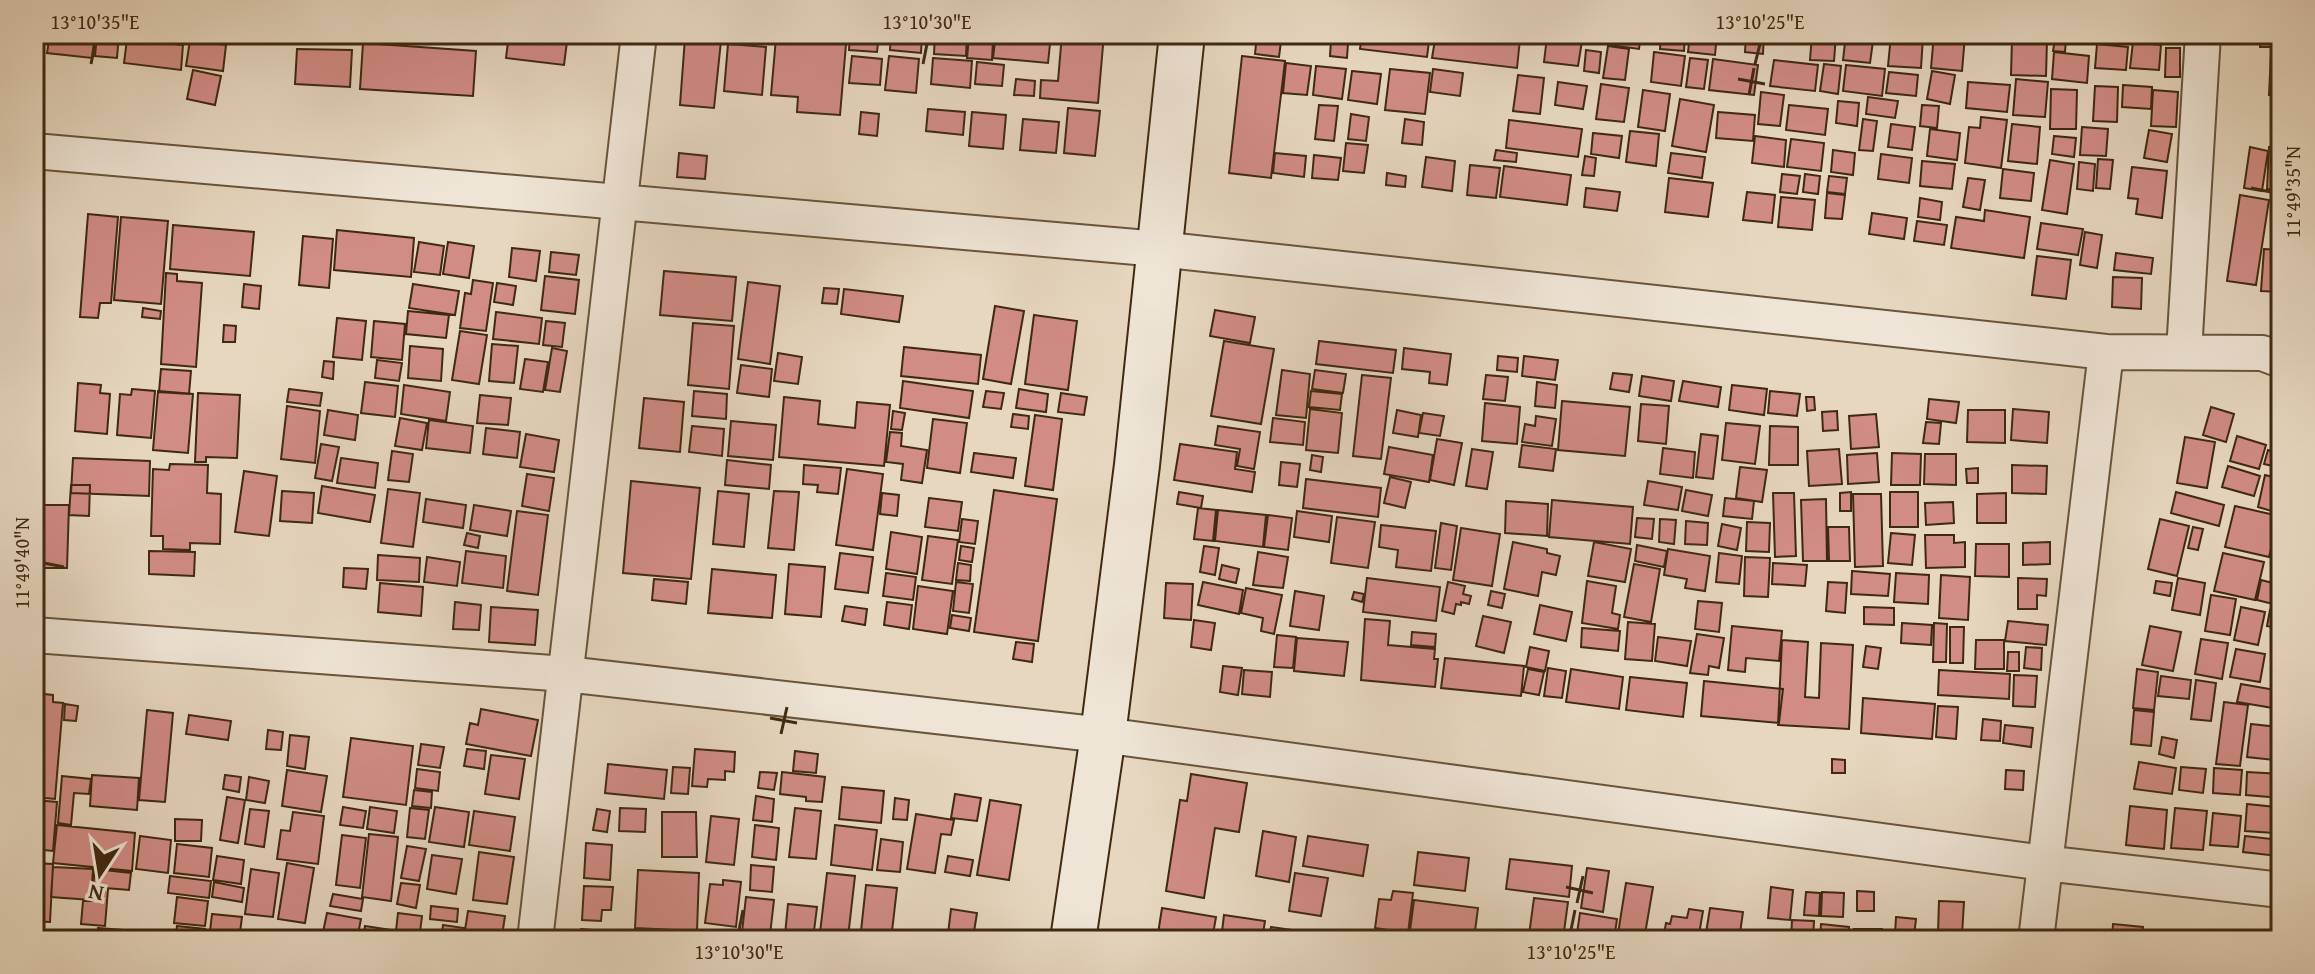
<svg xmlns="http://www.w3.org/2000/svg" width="2315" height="974" font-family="'Gentium Book Plus',serif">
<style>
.building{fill:#d18c85;stroke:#3f2910;stroke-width:2}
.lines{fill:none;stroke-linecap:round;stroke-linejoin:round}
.minor-casing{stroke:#69543c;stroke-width:38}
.secondary-casing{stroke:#3f2910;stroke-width:48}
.minor{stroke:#efe5d6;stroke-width:34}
.secondary{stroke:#efe5d6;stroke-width:44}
.ticks{fill:none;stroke:#3f2910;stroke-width:3}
.neatline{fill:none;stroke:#3f2910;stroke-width:3}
.ticks-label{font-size:20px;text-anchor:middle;fill:#3f2910}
</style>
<rect width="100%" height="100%" fill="#e7d7c0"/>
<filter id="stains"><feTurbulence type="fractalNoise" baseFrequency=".0025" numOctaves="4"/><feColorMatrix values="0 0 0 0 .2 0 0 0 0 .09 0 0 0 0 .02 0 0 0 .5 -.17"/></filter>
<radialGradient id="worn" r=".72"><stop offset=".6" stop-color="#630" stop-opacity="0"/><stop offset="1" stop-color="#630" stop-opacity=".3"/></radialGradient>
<!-- building -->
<path class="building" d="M50 34H95L92 58 47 53Z
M97 34H119L117 58 95 56Z
M187 34H228V35L189 36Z
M268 34H301V41H268Z
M351 34H397L398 38 352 41Z
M420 34H436V39L420 38Z
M439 34H464L463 41 439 39Z
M509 34H568L564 65 506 58Z
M742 34H770L769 44 741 41Z
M850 34H879L877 52 849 50Z
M891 34H922L921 53 890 50Z
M935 34H967L966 56 934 54Z
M996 34H1051L1048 63 993 58Z
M1062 34H1104L1098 103 1040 98 1041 80 1058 81Z
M1257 34H1282L1279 57 1255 54Z
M1287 34H1349L1348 41Z
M1362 34H1430L1427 57 1360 49Z
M1436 34H1479L1520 39 1517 68 1432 58Z
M1610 34H1641L1639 49 1609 45Z
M1661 34H1685L1684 51 1660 49Z
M1690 34H1717L1715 55 1688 52Z
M1746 34H1764L1763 54 1745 52Z
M1768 34H1793L1792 42 1768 40Z
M1812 34 1836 35 1834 61 1810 60Z
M1846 34H1874L1870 63 1843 60Z
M1934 34 1965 36 1962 71 1931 68Z
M2097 34H2129V41L2097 40Z
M2132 34H2145L2144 41 2132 40Z
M2148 34H2182V44L2148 42Z
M2260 34H2277V47H2260Z
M1891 35 1923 37 1921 68 1888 66Z
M969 37 993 39 992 60 967 58Z
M1547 37 1582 41 1578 66 1544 62Z
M685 38 721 41 714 108 680 105Z
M776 38 846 44 840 115 797 112 798 97 771 95Z
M127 39 183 45 181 70 124 63Z
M2012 39 2047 40 2046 76 2011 75Z
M2055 39 2066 40 2065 52 2053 51Z
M190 40 226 45 223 71 186 66Z
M1331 40 1348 43 1347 58 1330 56Z
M2133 42 2161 45 2159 70 2130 68Z
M363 43 476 51 473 96 360 89Z
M728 44 766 47 762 95 724 91Z
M2097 44 2128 47 2126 70 2095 68Z
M1608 46 1629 49 1625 80 1603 78Z
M2166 48H2180V77H2165Z
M297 49 352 50 350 87 295 84Z
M1586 50 1601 52 1599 73 1584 71Z
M1654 52 1685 56 1681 86 1651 82Z
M2054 52 2089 56 2087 83 2052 79Z
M2271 53H2281V95H2269Z
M852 56 882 59 880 85 849 83Z
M889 56 919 59 916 93 885 90Z
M1242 56 1285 61 1271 178 1229 173Z
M933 58 972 61 970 88 931 84Z
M1690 58 1708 60 1704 89 1686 87Z
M1713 59 1758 65 1754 95 1709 90Z
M1774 60 1818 65 1815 91 1770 86Z
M977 62 1004 65 1002 86 975 84Z
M1286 63 1311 66 1307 95 1283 93Z
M1824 64 1841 66 1838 94 1820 91Z
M1846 65 1885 69 1882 96 1843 91Z
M1316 66 1346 69 1342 99 1313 95Z
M1390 69 1430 73 1425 114 1385 110Z
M1433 69 1463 73 1460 96 1430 92Z
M193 70 221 76 215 105 187 99Z
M1352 71 1381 74 1377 104 1348 100Z
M1932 71 1955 75 1950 104 1927 99Z
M1889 72 1918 75 1916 96 1886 93Z
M1518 75 1544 78 1540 114 1513 111Z
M1016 79 1035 81 1034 96 1014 95Z
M2016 79 2048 82 2045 117 2013 115Z
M1558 82 1587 86 1583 109 1555 105Z
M1968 82 2010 85 2007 112 1966 108Z
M1601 84 1629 88 1624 122 1596 119Z
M2123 85 2152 87 2151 109 2122 107Z
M2095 86 2118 87 2117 122 2093 121Z
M2051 89 2077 90 2076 129H2050Z
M1643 90 1670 94 1665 131 1638 127Z
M2153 90 2178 92 2176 127 2151 126Z
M1761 92 1784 95 1780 126 1758 124Z
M1868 97 1898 101 1895 118 1866 114Z
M1680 99 1714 105 1706 152 1672 146Z
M1838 101 1859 103 1857 126 1836 123Z
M1319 105 1338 106 1334 141 1315 139Z
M1789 105 1828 109 1825 135 1786 130Z
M1922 105 1939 106 1937 128 1920 126Z
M1068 108 1100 111 1095 156 1064 153Z
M928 109 965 112 963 135 926 131Z
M861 112 879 114 877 136 859 134Z
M972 112 1006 115 1003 149 969 146Z
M1718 112 1755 115 1753 141 1716 138Z
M1351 114 1369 117 1366 141 1348 139Z
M1981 117 2007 120 2001 168 1965 163 1969 127 1980 128Z
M1023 119 1059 122 1056 153 1020 150Z
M1405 119 1424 122 1422 145 1402 143Z
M1863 119 1877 121 1873 151 1859 150Z
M1509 120 1582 129 1578 157 1506 148Z
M1891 124 1915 127 1912 150 1888 147Z
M2012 124 2040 127 2037 164 2008 161Z
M2082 127 2108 129 2106 156 2080 155Z
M1930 129 1960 133 1957 160 1927 156Z
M2149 130 2172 134 2167 162 2144 158Z
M1630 131 1659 134 1656 166 1626 162Z
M1593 133 1622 136 1619 158 1591 154Z
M1755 136 1786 140 1784 167 1752 163Z
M2054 136 2076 138 2074 157 2052 154Z
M1791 139 1824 143 1821 171 1787 167Z
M1346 143 1368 145 1364 173 1343 171Z
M2250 147 2268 151 2262 191 2244 188Z
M2269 147H2281V190L2267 189Z
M1496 150 1517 153 1516 162 1494 160Z
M1833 150 1855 153 1853 175 1831 172Z
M679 153 707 156 705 179 677 177Z
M1275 153 1306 156 1304 177 1273 173Z
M1671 153 1705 157 1702 178 1668 173Z
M1881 154 1912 158 1909 183 1878 179Z
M1314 155 1341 158 1338 180 1312 178Z
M1585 156 1596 158 1594 176 1582 175Z
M1426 157 1455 161 1452 191 1422 187Z
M2098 159 2113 160 2110 189 2096 188Z
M2050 160 2074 164 2067 214 2042 210Z
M1922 161 1955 164 1952 189 1920 186Z
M2079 162 2095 164 2093 191 2077 189Z
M1470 165 1500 168 1496 198 1467 195Z
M1504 166 1571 175 1567 205 1500 197Z
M2132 167 2167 171 2162 218 2136 214 2138 199 2128 198Z
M2003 169 2034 173 2031 201 2000 198Z
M1387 173 1406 176 1405 187 1386 185Z
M1782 174 1800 176 1797 194 1780 192Z
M1805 174 1820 176 1818 194 1803 192Z
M1829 176 1847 178 1845 194 1827 192Z
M1669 178 1713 183 1708 217 1665 212Z
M1968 178 1985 180 1980 210 1963 207Z
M1586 188 1620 192 1617 211 1584 207Z
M1747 192 1775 195 1772 223 1743 220Z
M1827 193 1845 195 1842 219 1825 218Z
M2240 195 2269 200 2256 285 2227 281Z
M1781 197 1815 200 1812 230 1778 227Z
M1920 198 1942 202 1940 220 1918 217Z
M1985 210 2030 217 2024 258 1951 248 1956 217 1984 221Z
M1872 213 1907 218 1904 239 1869 234Z
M88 214 118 217 111 303H100L98 318 80 317Z
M121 217 168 221 161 304 114 300Z
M1917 221 1947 225 1944 245 1914 241Z
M2041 223 2083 229 2078 255 2037 249Z
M173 225 254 232 250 276 170 269Z
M337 230 414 238 411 277 334 270Z
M2085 232 2102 235 2097 268 2080 265Z
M303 236 333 239 329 288 299 285Z
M419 242 444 246 440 275 414 272Z
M448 242 474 246 469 278 443 274Z
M512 248 540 251 536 281 509 277Z
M2264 249 2281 250V292L2261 291Z
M551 252 579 255 576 275 549 272Z
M2116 253 2153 258 2151 274 2114 270Z
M2037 256 2071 260 2066 299 2032 295Z
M664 271 736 277 732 321 660 315Z
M166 273 177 274V281L202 283 196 367 161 364Z
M545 276 579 280 575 314 541 310Z
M2113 277 2142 278 2141 309 2112 307Z
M473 280 493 283 486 331 460 328 465 293 471 294Z
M748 282 780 286 770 364 738 359Z
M497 283 516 286 513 305 494 302Z
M244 284 261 286 259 309 242 307Z
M413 284 459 291 455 315 409 308Z
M824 288 839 289 837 304 822 303Z
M844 289 903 296 899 322 841 314Z
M995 306 1024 311 1011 384 983 379Z
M143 308 161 311 160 319 142 317Z
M1215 310 1255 317 1250 343 1210 336Z
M408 311 449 315 446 338 406 334Z
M496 312 542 318 539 344 493 339Z
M1034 315 1077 321 1068 390 1025 384Z
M337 318 366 321 362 360 333 357Z
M374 321 405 324 402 360 371 357Z
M546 321 565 323 562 347 543 345Z
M693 323 734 326 729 389 688 385Z
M224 325 236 326 235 342H223Z
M460 331 487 335 479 384 452 380Z
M1224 341 1274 349 1261 424 1211 416Z
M1319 341 1396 350 1393 373 1316 364Z
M492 344 518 346 514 383 489 381Z
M410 346 443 349 441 381 408 378Z
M904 347 981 355 978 384 901 376Z
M552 348 567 351 560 392 545 390Z
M1404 348 1451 354 1447 385 1429 383 1430 372 1402 369Z
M778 353 802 357 798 384 774 381Z
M1498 356 1518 358 1517 372 1497 370Z
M1524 356 1558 360 1555 380 1522 376Z
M525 359 548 362 543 392 520 389Z
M377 360 402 363 399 381 375 378Z
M324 361 334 362 333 379 322 377Z
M741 365 772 369 769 397 737 393Z
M161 369 191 371 189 394 159 392Z
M1282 370 1310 374 1306 418 1276 415Z
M1315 370 1346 374 1343 393 1312 389Z
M1613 373 1632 375 1629 392 1610 389Z
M1362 375 1391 378 1381 459 1353 456Z
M1486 375 1508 377 1505 401 1483 399Z
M1642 376 1674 381 1671 401 1639 396Z
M34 378H43L38 447H34Z
M903 381 973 391 969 418 900 408Z
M1683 381 1721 387 1718 407 1679 401Z
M365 382 398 386 395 417 361 413Z
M1537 382 1557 385 1555 408 1535 406Z
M78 383 101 385 100 393 110 394 107 434 75 431Z
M404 385 450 392 446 421 401 414Z
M1732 385 1767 389 1764 415 1729 410Z
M132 389 155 391 151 438 117 435 120 394 131 395Z
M289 389 322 393 320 406 287 402Z
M1019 389 1048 394 1046 412 1016 408Z
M158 391 193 394 188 453 153 450Z
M694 391 727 394 726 419 692 416Z
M986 391 1004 393 1001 409 983 407Z
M1311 391 1342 394 1340 410 1309 407Z
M1770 391 1800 394 1797 416 1768 413Z
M198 393 240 395 237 458 206 457V462H195Z
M1061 393 1087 397 1084 415 1058 412Z
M480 395 511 398 508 425 477 423Z
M784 397 820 401 818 424 855 428 857 402 890 405 884 466 779 457Z
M1806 397H1814L1815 410 1807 411Z
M644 398 684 402 680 452 639 448Z
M1929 399 1959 402 1956 423 1927 419Z
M1562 401 1630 407 1625 456 1558 450Z
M1485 403 1520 407 1517 444 1482 441Z
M1641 404 1669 406 1666 444 1638 441Z
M287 406 320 411 315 463 281 459Z
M2211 407 2234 414 2226 442 2203 435Z
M1310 409 1342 413 1338 453 1306 450Z
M2013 409 2049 412 2047 443 2011 440Z
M328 410 358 415 355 440 324 435Z
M1397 410 1421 415 1418 437 1393 433Z
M1968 410H2005V443L1967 442Z
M893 411 905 413 902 430 891 429Z
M1837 411 1838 430 1823 431 1822 412Z
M1423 413 1444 416 1440 436 1419 433Z
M1013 414 1029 416 1028 429 1011 427Z
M1876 414 1879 447 1851 449 1849 416Z
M1035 415 1062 419 1053 490 1025 486Z
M1536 416 1556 419 1552 446 1522 442 1525 424 1535 426Z
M400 418 427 423 422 450 395 446Z
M1273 418 1305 422 1303 445 1270 442Z
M933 419 967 423 960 473 927 468Z
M429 420 473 426 470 453 426 448Z
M731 421 776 425 773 460 728 456Z
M1926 422 1941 423 1939 444 1923 443Z
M1726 423 1760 426 1755 464 1722 460Z
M692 426 724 429 722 456 689 452Z
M1218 426 1260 432 1254 469 1237 466 1240 449 1215 445Z
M1770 426 1798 427V465H1769Z
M486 428 520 432 517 458 483 454Z
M890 432 902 433 901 446 927 450 922 483 901 480 903 464 886 462Z
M526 434 559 440 554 472 520 467Z
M1701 434 1718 436 1713 479 1696 477Z
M2237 436 2266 445 2259 469 2230 461Z
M2185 437 2215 442 2207 488 2177 483Z
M1437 439 1462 443 1454 485 1430 480Z
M321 444 339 447 332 481 315 478Z
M1180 444 1237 452 1235 469 1255 472 1252 492 1174 480Z
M1522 445 1556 449 1553 471 1519 467Z
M1389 447 1433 455 1429 482 1384 474Z
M1663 448 1695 452 1693 478 1660 474Z
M1472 449 1493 452 1487 489 1466 486Z
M1839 449 1842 484 1809 486 1807 451Z
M2268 450 2281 454V468L2264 464Z
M392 451 413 454 409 482 388 480Z
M974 453 1016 458 1013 478 971 472Z
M1877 453 1879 482 1848 484 1847 455Z
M1892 453 1921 454 1920 485H1891Z
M1925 454H1956V485L1924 484Z
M1312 455 1323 457 1321 472 1310 470Z
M73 458 150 461 149 496 71 493Z
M341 458 378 463 375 488 337 483Z
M727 460 771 465 769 489 725 485Z
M1281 462 1300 464 1297 487 1279 485Z
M170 464 208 465 207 493 221 494 220 544 190 543V550L163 549V536H151L153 469 169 470Z
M804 465 841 468 838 494 817 492 818 485 803 484Z
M2012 465 2047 466 2046 494 2012 493Z
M2228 466 2260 476 2254 496 2222 487Z
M1740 467 1767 470 1762 502 1736 498Z
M1978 468V483H1967L1966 469Z
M847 469 883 474 873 550 836 545Z
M244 471 277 476 269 536 235 532Z
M527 474 554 478 549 511 522 506Z
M2265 475 2281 479 2275 512 2258 507Z
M1390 477 1411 482 1405 508 1384 503Z
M1306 479 1381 488 1378 517 1303 508Z
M631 481 700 488 691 579 623 573Z
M1648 481 1682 487 1678 510 1644 505Z
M71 485H90L89 516 69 515Z
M322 486 375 495 370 522 318 513Z
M388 489 420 493 413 547 381 543Z
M994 490 1057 499 1038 641 974 632Z
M1686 490 1712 495 1708 516 1682 511Z
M282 491 314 493 312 523 280 521Z
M718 491 749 494 744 547 713 544Z
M774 491 799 492 794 550 768 548Z
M1179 492 1203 496 1201 508 1177 504Z
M1851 492V511H1840V493Z
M1890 492H1918V527H1890Z
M2176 492 2224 505 2219 526 2171 513Z
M882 493 899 495 897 516 880 514Z
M1773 493H1794L1796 556 1775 557Z
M2006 493V523H1977V494Z
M1853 494H1881L1883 566 1855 567Z
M929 498 962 502 958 531 925 527Z
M1725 498 1754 501 1752 519 1723 516Z
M426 499 466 505 463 528 423 522Z
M1826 499 1827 561H1803L1801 500Z
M1552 500 1633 507 1630 544 1549 537Z
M1506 501 1548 504 1547 536 1505 533Z
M1953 502 1954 523 1926 525 1925 503Z
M36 505H69L67 568H35Z
M474 505 511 511 507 536 470 530Z
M2235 506 2279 516 2269 557 2225 547Z
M1198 508 1216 510 1213 541 1194 539Z
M1218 510 1266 515 1263 547 1215 541Z
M517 511 548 515 538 595 507 591Z
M1297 511 1332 516 1329 542 1294 537Z
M1268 515 1292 518 1288 550 1264 547Z
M1337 517 1375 522 1368 568 1331 563Z
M1637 518 1654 519 1652 539 1635 537Z
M962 519 978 521 975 544 959 542Z
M1660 519 1676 520 1674 544 1659 542Z
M2160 519 2189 526 2177 576 2148 569Z
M1686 521 1708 523 1707 545 1685 544Z
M1747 522 1770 523 1769 552 1746 551Z
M1441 523 1457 526 1451 570 1435 568Z
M1722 524 1741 528 1737 550 1718 546Z
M1381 525 1436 531 1431 571 1396 567 1398 550 1379 547Z
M1828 527H1849L1850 561H1829Z
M2193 527 2203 529 2198 550 2188 548Z
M1461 528 1500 534 1492 586 1453 580Z
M891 532 922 537 917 574 886 569Z
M467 533 480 536 478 548 464 545Z
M1891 533 1915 535 1912 565 1888 563Z
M1925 535H1954V543L1965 542V567L1926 568Z
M928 536 958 540 952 584 922 580Z
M1513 542 1547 549V553L1560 556 1556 575 1542 572 1538 596 1504 589Z
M1594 542 1631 549 1625 582 1588 576Z
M2050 542V564L2023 565V543Z
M1976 544H2009V577L1975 576Z
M1637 545 1667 551 1664 567 1635 561Z
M961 546 974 548 972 562 959 560Z
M1204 546 1219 548 1215 575 1200 572Z
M1668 549 1710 556 1705 591 1685 588 1687 579 1664 575Z
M149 551 195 552 194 576 149 574Z
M466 551 506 556 503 588 462 583Z
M1258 552 1288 557 1283 588 1253 585Z
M840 553 873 557 868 593 835 589Z
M1719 553 1742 556 1739 584 1716 582Z
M2223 553 2264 562 2255 600 2214 591Z
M378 555 420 558 419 582 377 580Z
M427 557 460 562 457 586 424 582Z
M1745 557 1770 558 1768 597 1744 596Z
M958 563 971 565 970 581 956 580Z
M1773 563 1807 565 1805 586 1772 584Z
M789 564 825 567 821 617 785 614Z
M1634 564 1660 569 1651 622 1624 617Z
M1222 565 1239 569 1236 583 1219 579Z
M344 568 368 569 366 589 343 587Z
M712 569 776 575 772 618 708 613Z
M1852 571 1890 574 1888 596 1851 594Z
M886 573 916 577 913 600 883 596Z
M1896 573 1929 575 1928 604 1894 602Z
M1941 575 1970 577 1968 620 1939 618Z
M1367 578 1440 587 1436 621 1363 612Z
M2018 578 2047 579 2046 596 2037 595V609H2018Z
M2178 578 2205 583 2200 615 2172 610Z
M654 579 688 582 686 604 652 600Z
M2261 580 2281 585V606L2257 600Z
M1587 581 1616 586 1612 613 1620 615 1618 629 1582 623Z
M2156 581 2172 583 2170 596 2154 593Z
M956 582 973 584 969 613 953 611Z
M1203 582 1243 590 1239 614 1198 605Z
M1448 582 1465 586 1463 594 1471 596 1469 604 1461 602V605L1456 604 1454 614 1442 611Z
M1828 582 1847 583 1845 613 1826 611Z
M380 583 423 587 421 616 378 612Z
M1166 583 1193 584 1191 620 1164 618Z
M918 586 953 591 947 634 913 629Z
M1246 588 1282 595 1274 634 1261 631 1263 618 1241 613Z
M1295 591 1324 596 1319 630 1290 626Z
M1491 591 1505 594 1502 608 1488 605Z
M1354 592 1364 594 1362 602 1352 599Z
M2211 595 2236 599 2230 635 2205 631Z
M1698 601 1722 603 1719 632 1695 629Z
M455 602 481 605 479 630 453 629Z
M887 602 912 605 909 629 884 625Z
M1540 605 1572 612 1566 641 1534 634Z
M845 606 867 609 865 625 842 621Z
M491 607 538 610 535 645 489 642Z
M1864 607 1894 608V625L1864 624Z
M2241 607 2265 612 2258 645 2234 640Z
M2270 610 2281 612V629L2267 626Z
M952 615 971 618 969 631 950 628Z
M1483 616 1511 622 1504 653 1476 646Z
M1365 619 1390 621 1388 645 1435 649 1434 659H1438L1435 687 1361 680Z
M1194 620 1215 623 1211 650 1191 647Z
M2008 621 2048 625 2046 645 2005 641Z
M1628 622 1655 624 1652 661 1625 659Z
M1902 623 1932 625 1931 645 1901 643Z
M1934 623 1947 624 1946 662H1933Z
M1732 626 1782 631 1779 661 1746 658 1745 672 1728 670Z
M2150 626 2181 632 2173 671 2142 665Z
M1950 627H1964L1963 663H1950Z
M1582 628 1620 631 1618 651 1581 647Z
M1412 632 1436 634 1435 647 1411 645Z
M1697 634 1724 638 1719 668 1709 666 1708 675 1690 673Z
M1277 635 1296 637 1293 668 1274 667Z
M1658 637 1691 641 1687 666 1655 661Z
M1297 638 1348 642 1344 676 1294 671Z
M2201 639 2228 643 2222 679 2195 674Z
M1782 640 1808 642 1805 697 1819 698 1821 643 1853 645 1849 729 1778 725Z
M1976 640H2004V669H1975Z
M1016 642 1034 644 1032 662 1013 659Z
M1866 646 1881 648 1878 669 1863 667Z
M1530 647 1549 651 1545 671 1526 667Z
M2026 647 2042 648 2041 670 2024 668Z
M2236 649 2265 654 2260 682 2230 677Z
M2008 652H2019V671H2007Z
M1445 658 1524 666 1521 696 1441 688Z
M1223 666 1242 668 1238 695 1220 692Z
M1548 668 1566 671 1562 698 1544 696Z
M1528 669 1544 672 1539 695 1523 692Z
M1571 669 1623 677 1619 709 1566 702Z
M2137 669 2158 672 2154 710 2133 708Z
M1244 670 1272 672 1270 697 1242 694Z
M1939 670 2010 674 2009 699 1938 695Z
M2014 675 2037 676 2035 707 2013 706Z
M2161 676 2191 680 2189 699 2158 696Z
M1630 677 1687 683 1683 717 1626 710Z
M2196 680 2216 683 2211 721 2191 719Z
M1704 681 1783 689 1779 723 1701 716Z
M2241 684 2281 691 2279 709 2237 702Z
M34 693 53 695V702L63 703 55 799 34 797Z
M1863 698 1935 704 1932 739 1861 733Z
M2224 702 2248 705 2240 766 2216 764Z
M65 704 78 706 76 721 64 720Z
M1938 706 1958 707 1956 739 1936 737Z
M481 709 538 720 531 756 466 744 470 723 478 725Z
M147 710 173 713 165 802 139 800Z
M2134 710 2154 712 2151 746 2131 744Z
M189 715 231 721 228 740 186 734Z
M1983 719 2001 721 2000 741 1981 740Z
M2251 724 2278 727 2274 760 2247 757Z
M2005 725 2033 728 2031 747 2003 743Z
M268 730 283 732 281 750 266 749Z
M290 735 309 737 305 769 287 766Z
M2162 737 2177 740 2174 758 2159 754Z
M351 738 413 746 406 805 343 797Z
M421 744 444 747 440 768 418 765Z
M467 749 486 751 484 769 464 766Z
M695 749 735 752 734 772 725 771V780L708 779 707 787 692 786Z
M795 751 818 754 816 773 793 771Z
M491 755 525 759 519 799 485 794Z
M1832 759 1845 760V773H1832Z
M2139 762 2176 768 2172 794 2134 789Z
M608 764 667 770 664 799 605 793Z
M673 767 690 768 688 794 671 793Z
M2181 767 2206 769 2203 793 2179 790Z
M2214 768 2242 770 2240 795 2213 793Z
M417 769 440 772 438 791 415 788Z
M287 770 327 776 321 812 282 806Z
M2006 770 2024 771 2023 790 2005 789Z
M760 772 777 773 774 790 758 788Z
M782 772 825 777 822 802 806 801V797L780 794Z
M2247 772 2281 774V798L2246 795Z
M1191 774 1247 783 1239 832 1215 828 1204 898 1166 891 1180 800 1187 801Z
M92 775 139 778 137 810 90 806Z
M225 775 241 777 239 792 223 789Z
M62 776 91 779 89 794 74 793 71 825 58 823Z
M249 777 269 781 265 803 246 800Z
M842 787 884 791 881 823 839 819Z
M414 790 432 792 431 808 412 806Z
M955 794 981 798 977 821 951 818Z
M756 796 774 799 772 822 753 820Z
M227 797 245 800 238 843 220 840Z
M895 798 909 800 907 820 893 819Z
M34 800 57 802 53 851 34 849Z
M990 800 1021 805 1009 880 977 875Z
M2247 804 2276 807 2274 833 2245 831Z
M2130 806 2167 810 2164 849 2126 845Z
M343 807 366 811 363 828 340 825Z
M370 807 397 811 394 833 367 829Z
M435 807 469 812 464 847 429 842Z
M410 808 429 810 425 839 407 837Z
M620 808 646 809 645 832 619 831Z
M795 808 821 811 816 859 789 857Z
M2175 808 2207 811 2203 850 2171 848Z
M250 809 269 811 264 847 245 844Z
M597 809 610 811 607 832 593 830Z
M474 811 515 817 510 851 469 845Z
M293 812 324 816 318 864 277 859 281 830 290 831Z
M662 812H696L697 857H662Z
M2213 813 2241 816 2238 847 2210 845Z
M916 814 954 820 951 835 941 834 935 873 907 869Z
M711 816 739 819 734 865 706 862Z
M175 819 202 820 201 841H175Z
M57 825 135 833 132 871 53 863Z
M755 825 779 828 776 860 752 857Z
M835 825 877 830 872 870 831 865Z
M1263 831 1296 837 1289 882 1256 876Z
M369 834 398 837 391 901 362 897Z
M342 835 366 838 360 888 336 885Z
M140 836 171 840 168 873 136 869Z
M1308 836 1368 845 1363 876 1303 866Z
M2245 836 2281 840 2278 856 2243 852Z
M881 839 903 842 900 872 877 870Z
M586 843 612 845 610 880 584 878Z
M177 844 212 848 209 877 174 873Z
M407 846 426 849 419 881 401 878Z
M479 852 514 857 507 904 473 900Z
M1418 852 1469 858 1465 891 1414 885Z
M432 855 462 859 456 894 427 889Z
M217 856 244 860 241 884 213 880Z
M948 856 973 860 970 876 945 872Z
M1510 859 1572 866 1569 897 1506 889Z
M34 863 53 864 50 922 34 921Z
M287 863 314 868 305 923 278 919Z
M751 865 774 867 772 892 750 890Z
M53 867 93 869 91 900 51 897Z
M1587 868 1609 871 1603 912 1581 908Z
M95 869 131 873 129 890 93 887Z
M251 869 279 873 273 917 245 914Z
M638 870 699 873 697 931 635 928Z
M827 873 855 876 848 937 820 933Z
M1295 873 1328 878 1321 916 1289 911Z
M170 876 211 881 209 898 168 893Z
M723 880 741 882 736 927 705 923 710 884 723 885Z
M214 882 244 888 242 902 212 897Z
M401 883 420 885 416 908 397 904Z
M1626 883 1653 887 1644 940H1617Z
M866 885 897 888 891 940H860Z
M584 886 613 887 611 910H602L601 921 582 920Z
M1771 887 1793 890 1790 920 1768 918Z
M93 888 108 889 105 926 81 924 83 901H92Z
M1393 891 1413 893 1408 933 1375 928 1379 899 1391 900Z
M1857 891 1874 892V911H1857Z
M1806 892 1820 893 1819 916 1804 915Z
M1822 892 1844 893 1843 917 1821 916Z
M333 894 363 899 361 911 330 906Z
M177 897 208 901 205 926 174 923Z
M746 897 774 900 770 935 742 932Z
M1534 898 1568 902 1563 939 1529 935Z
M1414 900 1478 908 1474 939 1410 931Z
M1939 901 1964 902 1962 935 1938 933Z
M788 904 817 907 813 939 785 935Z
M431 906 458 909 457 922 430 919Z
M1162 908 1216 917 1212 940H1157Z
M1710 908 1743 912 1739 940 1705 939Z
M951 909 977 913 973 938 948 934Z
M1689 909 1703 911 1698 940H1663L1666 923 1670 924 1672 916 1687 918Z
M468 911 505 916 502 936 465 930Z
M327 913 361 919 357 939 323 932Z
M398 913 422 916 419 940H395Z
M1580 913 1617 919 1614 940H1576Z
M212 914 242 917 239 940H209Z
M1224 915 1265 921 1262 940H1221Z
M1896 917 1916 919 1914 936 1895 934Z
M1792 920 1814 921 1813 940H1791Z
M1821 924 1849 927 1848 940H1820Z
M2113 924 2143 927 2142 940H2112Z
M443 925 464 928 463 940H441Z
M177 926 205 929 204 940H175Z
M365 926 392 930 390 940H363Z
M34 927H44V940H34Z
M1271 927 1300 931 1299 940H1269Z
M98 928 123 930 122 940H97Z
M581 929 618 932 617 940H580Z
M1854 929H1882V940H1854Z
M627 932 658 934V940H627Z
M709 932 737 936 736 940H708Z
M1310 932 1333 935 1332 940H1308Z
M1747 933 1772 935 1771 940H1747Z
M666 934 697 938 696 940H665Z
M247 935 271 938V940H247Z
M2222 935 2257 940H2221Z
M1385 936 1409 939V940H1384Z"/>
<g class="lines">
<defs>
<path id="minor" d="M34 151 1159 249 2106 352 2262 353 2281 360
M2184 352 2203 34
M34 635 566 674 1103 735 2044 863 2281 890
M535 940 639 34
M2036 940 2106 352"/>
<path id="secondary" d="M1073 940 1103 735 1137 465 1182 34"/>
</defs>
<!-- minor casing -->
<use href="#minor" class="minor-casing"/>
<!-- secondary casing -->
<use href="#secondary" class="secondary-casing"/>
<!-- minor -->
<use href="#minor" class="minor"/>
<!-- secondary -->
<use href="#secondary" class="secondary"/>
</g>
<!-- ticks -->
<path class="ticks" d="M91 64 95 44M923 64 927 44M1755 64 1760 44M1738 79 1765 84M1749 95 1754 68M2251 188 2271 192M44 563 64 567M770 718 797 723M781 734 787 707M1566 887 1593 893M1577 903 1583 876M739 930 743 910M1571 930 1575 910"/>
<!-- margin -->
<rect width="2315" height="974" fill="none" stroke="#e7d7c0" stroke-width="88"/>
<!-- north arrow -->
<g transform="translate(100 874) rotate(192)" stroke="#efe5d6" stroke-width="6" paint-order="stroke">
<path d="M0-6L14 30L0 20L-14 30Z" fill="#3f2910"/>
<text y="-12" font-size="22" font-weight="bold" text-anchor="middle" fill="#3f2910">N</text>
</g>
<rect x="44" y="44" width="2227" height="886" class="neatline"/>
<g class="ticks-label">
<text x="95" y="29">13°10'35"E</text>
<text x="927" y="29">13°10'30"E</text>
<text x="1760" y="29">13°10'25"E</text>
<text transform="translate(2293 192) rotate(-90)" y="7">11°49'35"N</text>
<text transform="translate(22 563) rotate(-90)" y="7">11°49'40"N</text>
<text x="739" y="959">13°10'30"E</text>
<text x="1571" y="959">13°10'25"E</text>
</g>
<rect width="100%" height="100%" filter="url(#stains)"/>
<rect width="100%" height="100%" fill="url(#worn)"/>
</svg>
